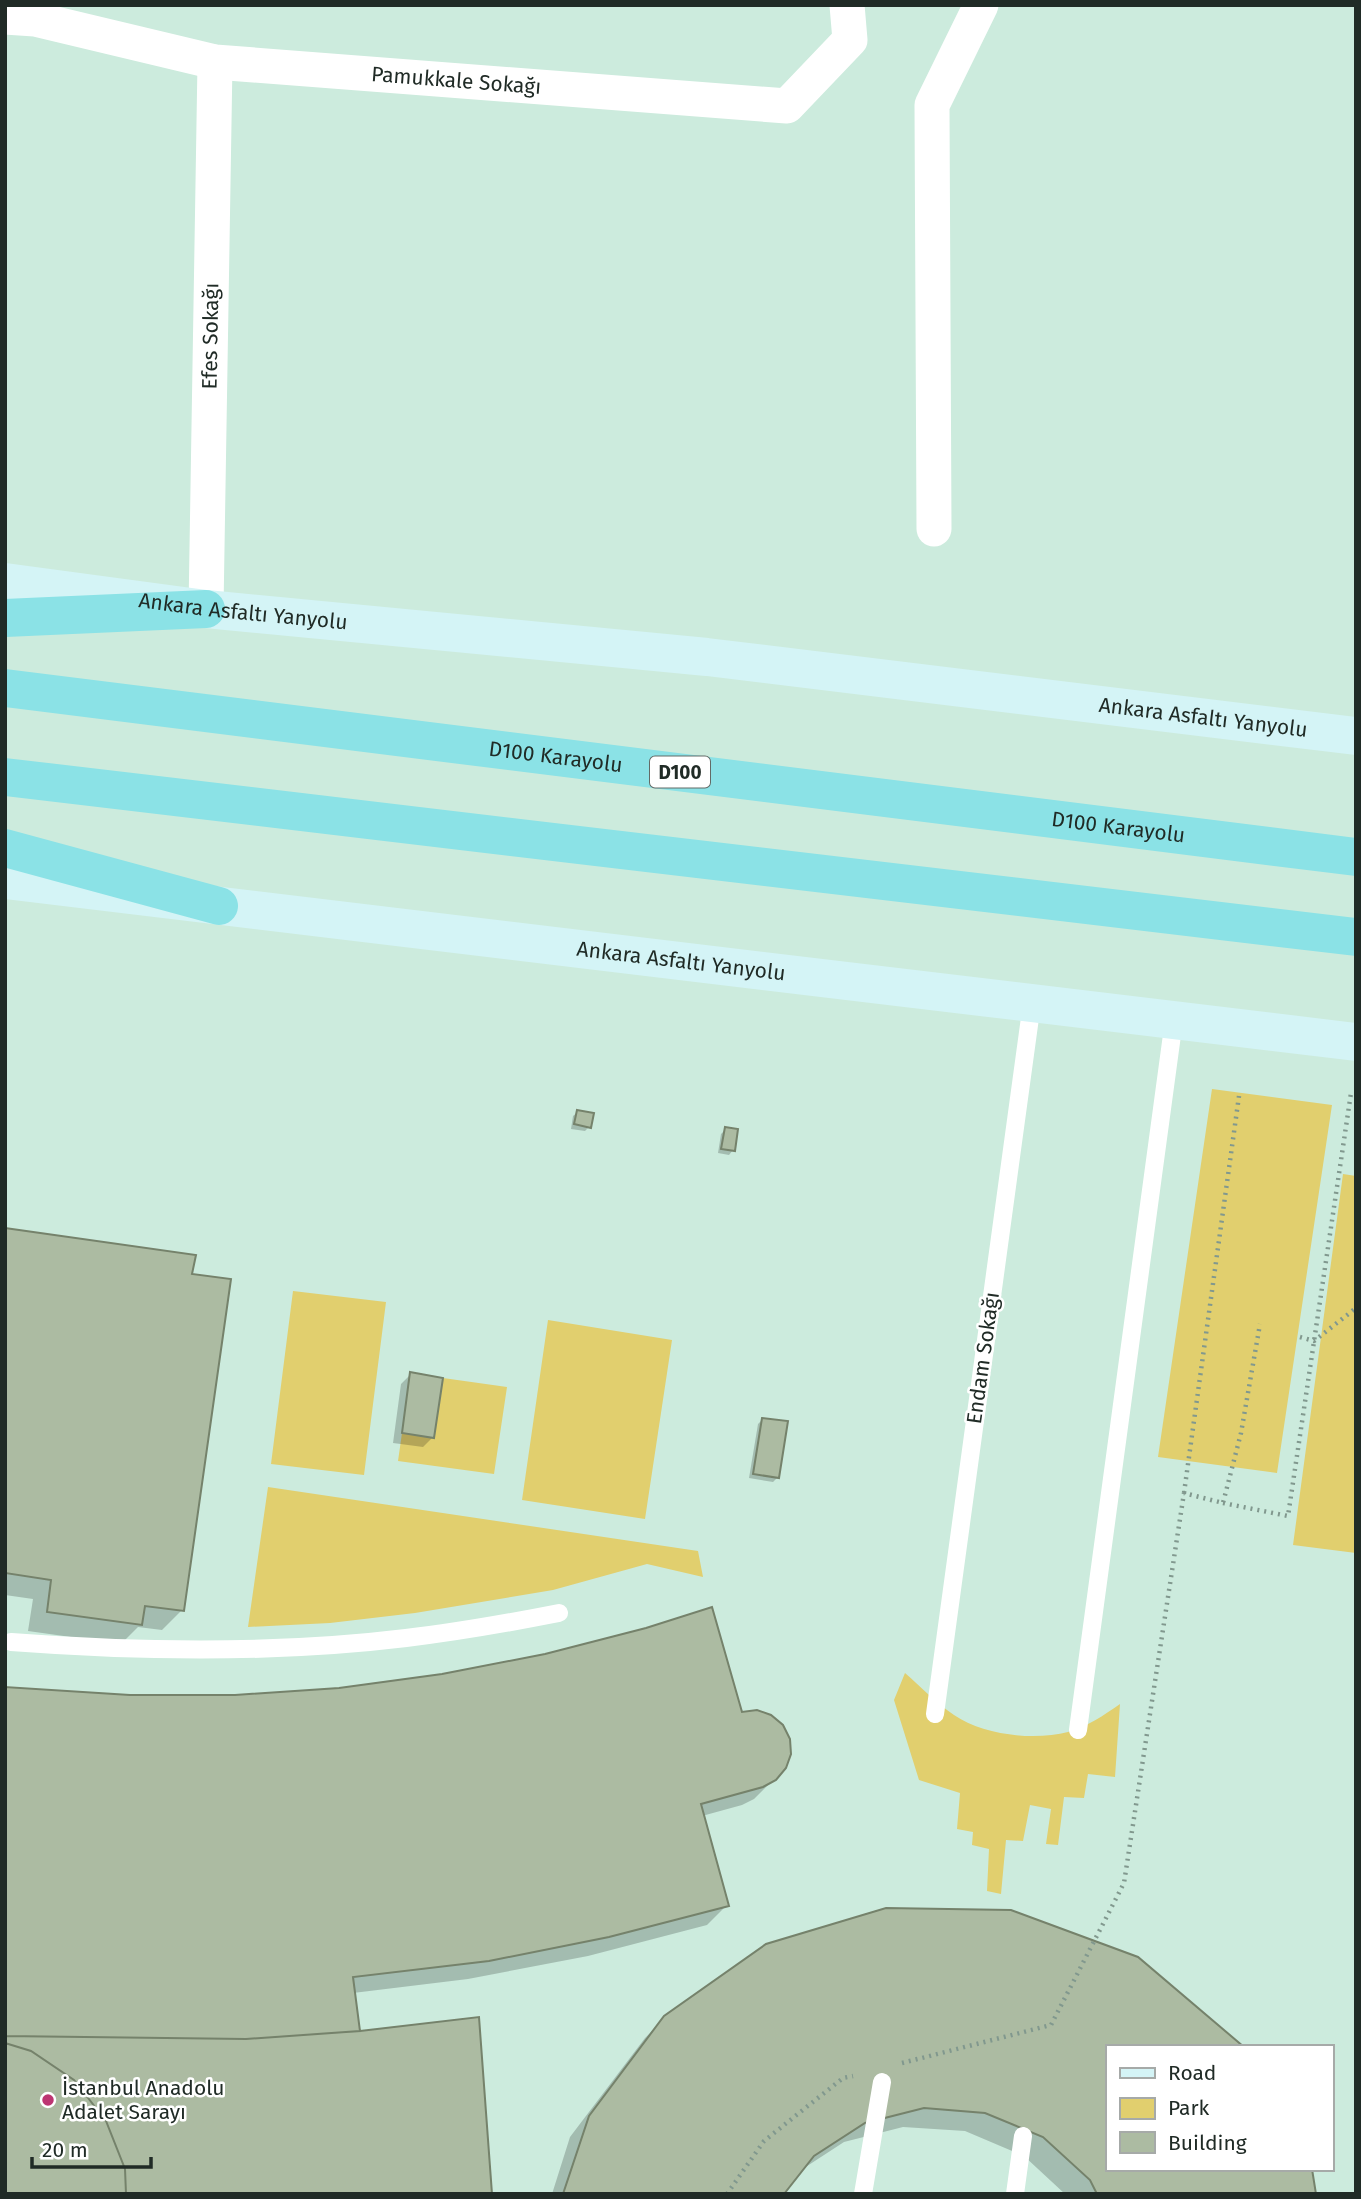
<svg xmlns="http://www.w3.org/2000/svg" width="1361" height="2199" font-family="'Fira Sans',sans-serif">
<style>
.green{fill:#e1cf6e}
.shadow{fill:#0003}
.building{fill:#acbba2;stroke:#75826b;stroke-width:2}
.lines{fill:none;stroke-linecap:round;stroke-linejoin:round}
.path{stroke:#81988e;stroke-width:4.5;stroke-dasharray:2 5;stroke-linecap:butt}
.service{stroke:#fff;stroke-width:18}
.minor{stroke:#fff;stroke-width:35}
.secondary{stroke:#d4f4f6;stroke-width:38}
.trunk{stroke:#8be2e6;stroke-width:38}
.poi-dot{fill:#bd3572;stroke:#fff;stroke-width:2.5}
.labels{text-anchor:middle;stroke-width:5;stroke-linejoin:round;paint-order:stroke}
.shield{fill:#fff;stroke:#636b67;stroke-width:2}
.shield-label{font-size:19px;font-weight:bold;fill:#202b26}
.street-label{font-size:21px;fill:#202b26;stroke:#fff}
.poi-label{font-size:21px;fill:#202b26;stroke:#fff;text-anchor:start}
</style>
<rect width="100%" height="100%" fill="#ccebdd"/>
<!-- green -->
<path class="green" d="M1212 1089 1332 1105 1277 1473 1158 1457Z
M1343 1174 1356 1176V1553L1293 1545Z
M293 1291 386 1302 364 1475 271 1464Z
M548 1320 672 1340 645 1519 522 1500Z
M443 1378 507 1387 494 1474 398 1461 402 1433 434 1438Z
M268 1487 698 1551 703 1577 647 1564 553 1590 415 1613 330 1623 248 1627Z
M905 1673C921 1687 936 1703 954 1715 983 1735 1034 1741 1068 1732 1087 1727 1104 1715 1120 1704L1115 1777 1088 1774 1084 1798 1064 1797 1058 1845 1046 1844 1051 1809 1030 1805 1023 1841 1006 1840 1001 1894 987 1891 989 1849 972 1845 973 1832 957 1829 960 1793 919 1780 894 1700Z"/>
<!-- shadow -->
<path class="shadow" d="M578 1112 589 1127 585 1131 571 1129 573 1116Z
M726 1129 733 1150 729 1155 718 1153 721 1134Z
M5 1230 190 1276 182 1610 162 1630 138 1627 121 1644 28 1631 33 1599 5 1595Z
M411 1374 433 1437 423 1447 393 1443 401 1384Z
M762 1420 778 1477 773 1482 749 1478 758 1424Z
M130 1697 740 1714 775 1778 754 1799 742 1805 702 1816 727 1905 707 1925 588 1956 468 1979 353 1993 359 2033 5 2194Z
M666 2017 1107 2047V2169L1314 2194H1065L1024 2156 965 2131 903 2127 844 2142 801 2170 782 2194H552L570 2137 645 2038Z"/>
<!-- building -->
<path class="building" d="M577 1110 594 1113 591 1128 574 1124Z
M725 1127 738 1129 735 1151 721 1149Z
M5 1228 196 1255 192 1274 231 1279 184 1611 145 1606 142 1625 47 1612 51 1580 5 1573Z
M410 1372 443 1378 434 1438 402 1433Z
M762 1418 788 1421 779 1478 753 1474Z
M712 1607 742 1712 757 1710 771 1715 783 1725 790 1739 791 1754 786 1768 776 1780 763 1787 701 1804 729 1906 609 1937 489 1961 353 1977 360 2031 246 2039 5 2036V1687L130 1695H235L339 1688 442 1674 545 1654 646 1628Z
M886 1908 1011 1910 1138 1957 1244 2047H1107V2169H1312L1316 2194H1097L1090 2180 1043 2137 985 2113 924 2108 865 2123 814 2156 784 2194H563L589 2116 664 2016 766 1944Z
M479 2017 492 2194H126L125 2169 106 2121 74 2080 31 2051 5 2043V2036L246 2039 360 2031Z
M5 2043 31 2051 74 2080 106 2121 125 2169 126 2194H5Z"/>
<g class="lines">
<!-- path -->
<path class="path" d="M1300 1337 1314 1341 1356 1308
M1184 1493 1239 1096
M1223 1503 1288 1516 1351 1093H1356
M902 2063 1051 2025 1124 1883 1184 1493 1223 1503 1241 1433 1260 1324
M727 2194 764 2141 843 2078 853 2076"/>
<!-- service -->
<path class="service" d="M11 1642C143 1652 275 1654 406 1638 457 1632 508 1623 559 1613
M935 1714 1032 1003
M1078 1730 1174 1020
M863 2194 882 2082
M1015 2194 1023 2136"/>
<!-- minor -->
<g class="minor">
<path id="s1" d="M5 17 35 19 215 62 787 106 850 40 847 5"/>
<path d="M934 529 932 105 981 5"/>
<path id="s2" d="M206 609 215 62"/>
</g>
<!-- secondary -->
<g class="secondary">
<path id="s3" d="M5 582 206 609 707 657 1356 736"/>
<path id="s4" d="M5 880 1356 1042"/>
</g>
<!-- trunk -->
<g class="trunk">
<path d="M5 618 206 609"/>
<path id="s5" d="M5 688 1356 857"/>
<path d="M5 777 1356 937"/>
<path d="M5 848 219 906"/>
</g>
</g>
<!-- markers -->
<circle class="poi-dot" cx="48" cy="2100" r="7"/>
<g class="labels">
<!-- shield labels -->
<rect class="shield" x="650" y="756.5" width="60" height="31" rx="5"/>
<g class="shield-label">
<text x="680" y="779">D100</text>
</g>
<!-- street labels -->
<g class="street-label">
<text dy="7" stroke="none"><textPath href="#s1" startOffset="457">Pamukkale Sokağı</textPath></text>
<text dy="7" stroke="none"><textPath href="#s2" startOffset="273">Efes Sokağı</textPath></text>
<text dy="7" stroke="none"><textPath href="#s3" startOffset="240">Ankara Asfaltı Yanyolu</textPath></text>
<text dy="7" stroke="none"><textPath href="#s3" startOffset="1206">Ankara Asfaltı Yanyolu</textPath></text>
<text dy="7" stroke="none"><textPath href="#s5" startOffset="555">D100 Karayolu</textPath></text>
<text dy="7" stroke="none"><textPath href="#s5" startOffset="1122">D100 Karayolu</textPath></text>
<text dy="7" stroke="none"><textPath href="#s4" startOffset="681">Ankara Asfaltı Yanyolu</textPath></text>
<text transform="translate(983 1358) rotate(-82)" y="7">Endam Sokağı</text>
</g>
<!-- poi labels -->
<g class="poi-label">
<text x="62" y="2095">İstanbul Anadolu<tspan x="62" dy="24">Adalet Sarayı</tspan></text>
</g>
</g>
<!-- border -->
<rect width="1361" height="2199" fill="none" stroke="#202b26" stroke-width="14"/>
<!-- legend -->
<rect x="1106" y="2045" width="228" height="126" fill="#ffffff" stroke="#a6aaa8" stroke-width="2"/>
<rect x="1120" y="2068" width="35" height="10" fill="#d4f4f6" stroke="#a6aaa8" stroke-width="2"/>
<text x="1168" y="2080" font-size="21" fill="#202b26">Road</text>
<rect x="1120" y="2098" width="35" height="21" fill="#e1cf6e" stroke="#a6aaa8" stroke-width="2"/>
<text x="1168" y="2115" font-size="21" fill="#202b26">Park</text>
<rect x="1120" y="2132" width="35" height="21" fill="#acbba2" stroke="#a6aaa8" stroke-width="2"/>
<text x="1168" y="2150" font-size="21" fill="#202b26">Building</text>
<!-- scale -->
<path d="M32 2157v10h119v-10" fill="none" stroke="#202b26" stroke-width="3.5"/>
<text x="42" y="2157" font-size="21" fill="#202b26" stroke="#ffffff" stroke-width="5" paint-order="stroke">20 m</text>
</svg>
